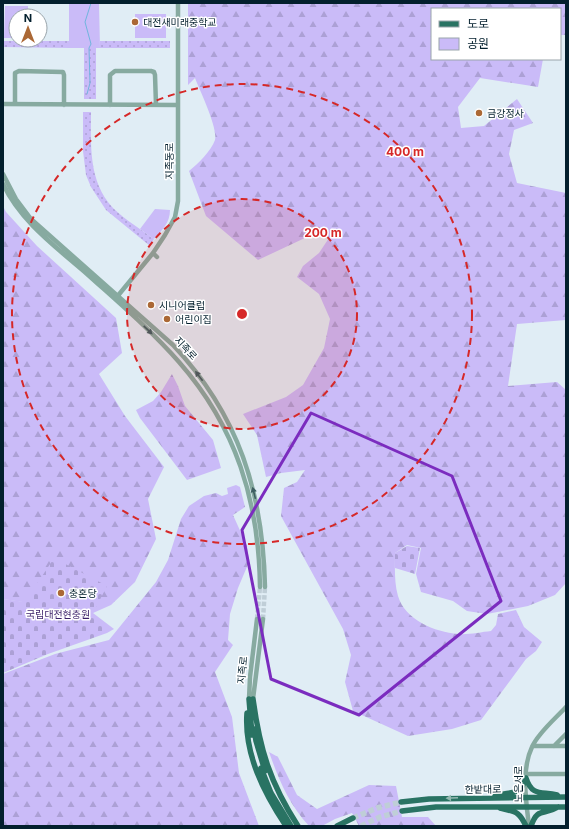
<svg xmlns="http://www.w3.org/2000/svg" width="569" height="829" font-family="Inter,'Noto Sans KR',sans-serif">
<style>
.grass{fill:url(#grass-dots)}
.forest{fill:url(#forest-firs)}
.cemetery{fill:url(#cemetery-stones)}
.green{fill:#cabbf8}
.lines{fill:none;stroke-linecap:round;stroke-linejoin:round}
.stream{stroke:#70b5de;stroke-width:1}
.minor-tunnel{stroke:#bfced7;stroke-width:4.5;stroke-dasharray:4.5 2;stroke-linecap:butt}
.major-tunnel{stroke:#bfced7;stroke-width:5.5;stroke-dasharray:5.5 3;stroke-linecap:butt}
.minor{stroke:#87aaa0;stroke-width:4.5}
.major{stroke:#297363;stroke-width:5.5}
.oneway{fill:#3e5e61}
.oneway2{fill:#94b9b1}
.marked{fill:none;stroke:#7b2cbf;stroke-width:3;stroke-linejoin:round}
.ring{fill:none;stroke:#d62828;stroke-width:2;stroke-dasharray:7 5}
.poi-dot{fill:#ab6835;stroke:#fff;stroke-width:1.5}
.labels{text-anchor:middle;stroke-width:3;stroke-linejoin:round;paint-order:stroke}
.poi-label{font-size:10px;fill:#031f2d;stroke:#fff;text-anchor:start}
.street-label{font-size:10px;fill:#031f2d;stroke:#fff}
.park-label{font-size:10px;fill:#3a1f68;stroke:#fff}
.centre{fill:#d62828;stroke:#fff;stroke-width:2}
.ring-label{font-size:12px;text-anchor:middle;font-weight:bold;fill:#d62828;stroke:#fff;stroke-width:3;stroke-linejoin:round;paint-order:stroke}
</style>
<defs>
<pattern id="grass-dots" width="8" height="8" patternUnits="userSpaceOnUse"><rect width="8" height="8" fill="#cabbf8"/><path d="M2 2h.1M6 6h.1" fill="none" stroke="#aca0d5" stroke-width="1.8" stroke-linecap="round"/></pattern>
<pattern id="forest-firs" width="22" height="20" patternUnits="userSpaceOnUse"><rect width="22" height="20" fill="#cabbf8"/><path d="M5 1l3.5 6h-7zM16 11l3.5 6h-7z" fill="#aca0d5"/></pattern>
<pattern id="cemetery-stones" width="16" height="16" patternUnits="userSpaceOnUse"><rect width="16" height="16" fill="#cabbf8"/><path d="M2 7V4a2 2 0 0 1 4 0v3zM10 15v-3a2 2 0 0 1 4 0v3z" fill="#aca0d5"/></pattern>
</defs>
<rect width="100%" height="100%" fill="#e0edf5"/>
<!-- grass -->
<path class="grass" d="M3 41H69V48L3 47Z
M100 41H170V48H100Z
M84 48H96V99H84Z
M83 112H91C91 145 88 181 113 208 125 220 141 229 154 239L150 246 106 210 91 187 86 175 83 151Z"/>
<!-- forest -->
<path class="forest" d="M188 3H566V35H560V9H432V59H543L538 87 480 78 458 107 461 128 484 126 517 99 533 123 514 130 509 154 517 183 566 193V320L517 324 508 386 557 382 566 390V583L555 595 528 606 487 614 467 611 453 601 421 592 416 574 421 548 407 545 395 553C395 567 394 582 398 596 405 620 435 632 458 634 468 635 481 632 491 631L496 625 498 614 516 610 524 627 542 642 536 651 526 659 481 720 452 729 408 736 353 711 345 682 351 655 343 629 281 516 284 488 297 482 305 470 281 473 266 477 257 435 243 414 286 397 303 385 324 348 330 319 319 294 297 277 303 266 319 253 329 238 322 230 258 260 206 216 189 171C198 164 211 151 215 140 218 128 200 91 195 78L188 85Z
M3 206 6 212 37 246 116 318 122 353 99 374 125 416 164 467 148 499 156 539 135 582 111 605 93 613 3 599Z
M172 374 178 386 185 406 213 440 221 468 187 480 140 418 136 410 153 401 161 392Z
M236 485 240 487 245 507 233 515 247 546 249 562 238 588 230 614 228 640 233 645 215 672 232 717 239 773 259 826H3V674L55 654 109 640 156 582 168 560 181 519 189 506 204 496 216 493 222 496 228 494 227 488Z
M269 752 278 757 297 795 317 809 369 785 396 786 402 817H428L436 826H359L352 813 335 819 322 826H309C288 803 279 780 269 752Z"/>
<!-- cemetery -->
<path class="cemetery" d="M407 546 420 548 415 574 395 568V553Z
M54 558 107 586 93 613 114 629 107 633 48 654 3 673V599L25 602Z"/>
<!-- green -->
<path class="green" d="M69 3H99L100 48H69Z
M5 6H28V16H16V38H4Z
M135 14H166V38H135Z
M155 209 170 210C170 223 162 230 154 239L140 229Z"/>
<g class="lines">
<!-- stream -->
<path class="stream" d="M87 94 90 83 89 48 91 44 85 22 91 3"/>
<!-- minor-tunnel -->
<path class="minor-tunnel" d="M257 619 260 587
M263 619 265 587"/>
<!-- major-tunnel -->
<path class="major-tunnel" d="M353 818 377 808 401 802
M361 826 380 817 402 811"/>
<!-- minor -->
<path class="minor" d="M3 104 177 105
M15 104V73L19 71 63 72 64 75V105
M110 105V75L115 71H151L154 72 155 75 156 105
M3 174 16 199 31 219 173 345C239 415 263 493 265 587
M3 184C21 222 56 247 87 274 118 302 151 330 179 362 236 427 259 501 260 587
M153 253 157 257
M116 298 153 253 165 235 175 217 178 201V3
M249 699 250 677 257 619
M253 699 263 619
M533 746H566
M554 746 566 734
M526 774H566
M529 826C526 801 521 770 532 747 538 733 556 718 566 707"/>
<!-- major -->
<path class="major" d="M249 699 252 735
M253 699C260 750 270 783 298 826
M247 713C244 754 264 793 286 826
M254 729 256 741 265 771
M261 768 271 793 291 826
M526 778C532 797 542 791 557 795
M495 796C510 791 520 797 526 778
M401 802 429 799 566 797
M500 808C516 812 519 811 526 826
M402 811 436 807H566
M337 826 353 818
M531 826C538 806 544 816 558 807"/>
</g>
<!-- one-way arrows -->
<defs><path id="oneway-solid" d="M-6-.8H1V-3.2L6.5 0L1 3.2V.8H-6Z"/></defs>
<g class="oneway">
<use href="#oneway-solid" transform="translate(148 330) rotate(44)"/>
<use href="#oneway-solid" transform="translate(199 376) rotate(-127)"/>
<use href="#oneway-solid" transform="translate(254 493) rotate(-104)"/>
</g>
<use class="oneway2" href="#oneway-solid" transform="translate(452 798) rotate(178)"/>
<!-- marked area -->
<path class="marked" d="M311 413 452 476 501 601 359 715 271 679 242 530Z"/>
<!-- distance rings -->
<circle cx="242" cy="314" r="115" fill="#d62828" fill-opacity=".12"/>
<g class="ring">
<circle cx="242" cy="314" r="115"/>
<circle cx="242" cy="314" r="230"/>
</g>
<!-- markers -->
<g class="poi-dot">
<circle cx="135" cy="22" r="4"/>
<circle cx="479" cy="113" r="4"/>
<circle cx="151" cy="305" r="4"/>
<circle cx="167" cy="319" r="4"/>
<circle cx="61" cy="593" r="4"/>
</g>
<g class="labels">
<!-- poi labels -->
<g class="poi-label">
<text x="143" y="26">대전새미래중학교</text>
<text x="487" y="117">금강정사</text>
<text x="159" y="309">시니어클럽</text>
<text x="175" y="323">어린이집</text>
<text x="69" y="597">충혼당</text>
</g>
<!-- street labels -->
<g class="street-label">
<text transform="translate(169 161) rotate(-90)" y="4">지족동로</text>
<text transform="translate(186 348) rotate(47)" y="4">지족로</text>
<text transform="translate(242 670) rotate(-84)" y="4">지족로</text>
<text transform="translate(518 784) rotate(-90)" y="4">노은서로</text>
<text transform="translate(483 789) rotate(-1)" y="4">한밭대로</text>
</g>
<!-- park labels -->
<g class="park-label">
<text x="58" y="618">국립대전현충원</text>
</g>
</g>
<circle cx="242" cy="314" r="6" class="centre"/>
<g class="ring-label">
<text x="405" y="156">400 m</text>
<text x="323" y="237">200 m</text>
</g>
<!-- border -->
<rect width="569" height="829" fill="none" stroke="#031f2d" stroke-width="8"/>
<!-- legend -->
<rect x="431" y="8" width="130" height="52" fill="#ffffff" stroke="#9aa5ab"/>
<rect x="439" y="21" width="20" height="6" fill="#297363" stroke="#9aa5ab"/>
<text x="467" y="28" font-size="12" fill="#031f2d">도로</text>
<rect x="439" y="38" width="20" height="12" fill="#cabbf8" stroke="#9aa5ab"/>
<text x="467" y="48" font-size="12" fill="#031f2d">공원</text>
<!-- north arrow -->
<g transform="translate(28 28)"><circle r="19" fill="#ffffff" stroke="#9aa5ab"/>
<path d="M0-3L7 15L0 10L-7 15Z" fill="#ab6835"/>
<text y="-6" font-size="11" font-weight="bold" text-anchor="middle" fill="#031f2d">N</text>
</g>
</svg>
